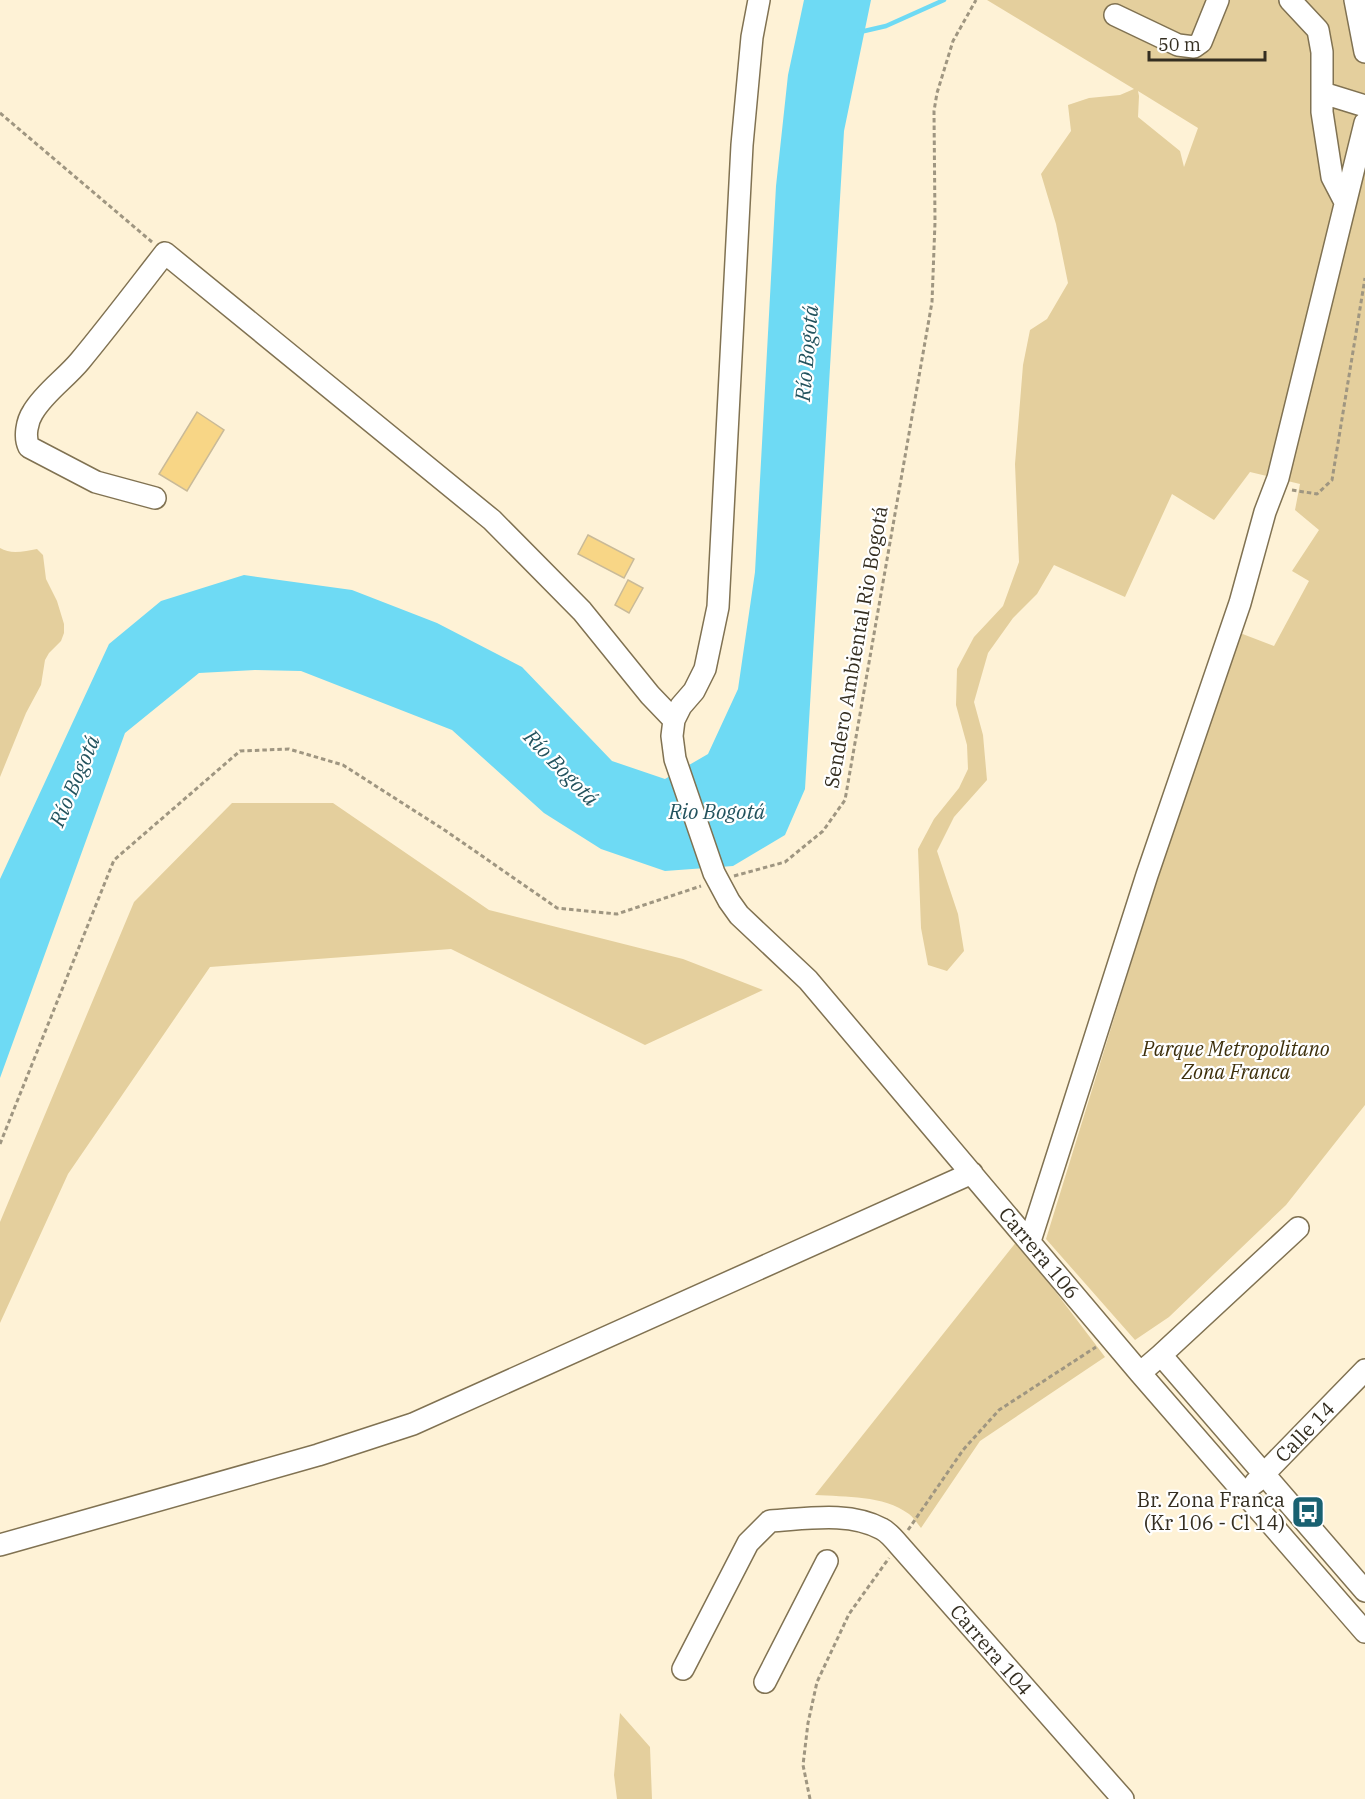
<svg xmlns="http://www.w3.org/2000/svg" width="1365" height="1799" font-family="'IBM Plex Serif',serif">
<style>
.green{fill:#e4cf9d;fill-rule:evenodd}
.water{fill:#6edaf4}
.lines{fill:none;stroke-linecap:round;stroke-linejoin:round}
.stream{stroke:#6edaf4;stroke-width:4.5}
.building{fill:#f8d686;stroke:#c9ba98;stroke-width:1.5}
.minor-casing{stroke:#807252;stroke-width:24}
.path{stroke:#9f9681;stroke-width:3;stroke-dasharray:4.5 3;stroke-linecap:butt}
.minor{stroke:#fff;stroke-width:21}
.labels{text-anchor:middle;stroke-width:4.5;stroke-linejoin:round;paint-order:stroke}
.street-label{font-size:20px;fill:#342e21;stroke:#fff}
.park-label{font-size:20px;font-style:italic;fill:#3e300c;stroke:#fff}
.poi-label{font-size:20px;fill:#342e21;stroke:#fff;text-anchor:end}
.water-label{font-size:21px;font-style:italic;fill:#23535e;stroke:#fff}
</style>
<rect width="100%" height="100%" fill="#fef2d6"/>
<!-- green -->
<path class="green" d="M987 0H1365V1105L1286 1205 1169 1317 1135 1340 1046 1239 1194 759 1240 633 1274 646 1309 581 1292 571 1319 530 1295 510 1300 484 1250 472 1214 520 1172 494 1125 597 1054 565 1037 594 1013 618 988 653 974 702 983 735 987 780 954 817 937 851 958 914 964 951 947 971 928 965 921 928 918 849 934 819 959 788 968 769 967 745 956 705 957 669 974 637 1003 606 1019 562 1015 464 1023 365 1030 330 1047 319 1068 283 1056 224 1041 174 1071 131 1068 105 1089 98 1120 95 1134 89ZM1138 91 1198 128 1184 167 1180 151 1138 117 1139 96Z
M0 548C11 555 25 551 37 549L43 555 46 579 57 601 64 624V633L61 641 49 653 45 660 41 685 26 713 0 777Z
M232 803H333L489 910 683 959 763 990 645 1045 451 949 210 967 68 1174 0 1323V1222L134 902Z
M1017 1241 1105 1357 980 1441 921 1528C917 1523 913 1517 909 1514 883 1495 846 1497 815 1495Z
M620 1713 650 1747 652 1799H617L614 1775Z"/>
<!-- water -->
<path class="water" d="M804 0H871L844 131 805 789 785 835 733 866 665 871 601 849 544 813 452 730 301 671 255 670 199 673 125 733 0 1078V879L109 644 161 601 244 575 352 590 437 623 522 667 612 761 665 779 708 754 738 689 755 572 776 186 788 75Z"/>
<g class="lines">
<!-- stream -->
<path class="stream" d="M860 32 886 26 944 0"/>
</g>
<!-- building -->
<path class="building" d="M197 412 224 430 187 491 159 474Z
M588 535 634 559 624 578 578 554Z
M628 580 643 588 629 613 615 605Z"/>
<g class="lines">
<defs>
<path id="minor" d="M759 0 752 37 742 145 718 607 705 669 694 691 681 706 674 720 672 736 675 759 714 873 729 901 739 915 808 980 1140 1373 1365 1632
M1290 0 1318 30 1322 52V112L1332 177 1345 202
M1355 0 1365 52
M1115 15 1178 45 1194 47 1201 42 1218 0
M1323 93 1365 106
M155 498 96 482 29 447C24 437 27 421 33 412 45 392 65 379 80 361 109 326 137 289 165 253L492 520 582 611 650 695 674 720
M1030 1241 1147 875 1240 603 1265 512 1278 478 1365 123
M1161 1355 1298 1228
M1140 1373 1161 1355 1365 1591
M1255 1483 1365 1370
M0 1545 318 1455 413 1424 972 1173
M683 1669 748 1543 770 1521C806 1519 849 1511 882 1529 888 1532 894 1539 899 1545L1123 1799
M765 1682 827 1561"/>
</defs>
<!-- minor casing -->
<use href="#minor" class="minor-casing"/>
<!-- path -->
<path class="path" d="M0 113 152 242
M1292 490 1317 494 1332 480 1365 278
M734 876 785 862 823 831 845 800 932 302 935 222 934 111 937 93 953 41 976 0
M0 1144 114 860 240 751 289 749 343 765 446 831 557 908 617 914 701 886
M908 1530 963 1450 999 1410 1096 1347
M810 1799 803 1765 808 1723 817 1682 849 1614 889 1558"/>
<!-- minor -->
<use href="#minor" class="minor"/>
</g>
<!-- icons -->
<defs>
<symbol id="bus-square" viewBox="-11 -11 22 22"><rect x="-9" y="-9" width="18" height="18" rx="4" fill="#196171" stroke="#fff"/><path d="M-5-6H5V4H4V6H2V4H-2V6H-4V4H-5ZM-3.5-4V0h7V-4ZM-3.5 1.2v1.5H-2V1.2ZM2 1.2v1.5H3.5V1.2Z" fill="#fff"/></symbol>
</defs>
<g fill-rule="evenodd">
<use href="#bus-square" x="1289" y="1493" width="38" height="38"/>
</g>
<g class="labels">
<!-- street labels -->
<g class="street-label">
<text transform="translate(856 647) rotate(-80)" y="7">Sendero Ambiental Rio Bogotá</text>
<text transform="translate(1039 1253) rotate(50)" y="7">Carrera 106</text>
<text transform="translate(1305 1432) rotate(-46)" y="7">Calle 14</text>
<text transform="translate(991 1650) rotate(49)" y="7">Carrera 104</text>
</g>
<!-- park labels -->
<g class="park-label">
<text x="1236" y="1056">Parque Metropolitano<tspan x="1236" dy="23">Zona Franca</tspan></text>
</g>
<!-- poi labels -->
<g class="poi-label">
<text x="1285" y="1507">Br. Zona Franca<tspan x="1285" dy="23">(Kr 106 - Cl 14)</tspan></text>
</g>
<!-- water labels -->
<g class="water-label">
<text transform="translate(807 353) rotate(-85)" y="7">Río Bogotá</text>
<text transform="translate(561 768) rotate(46)" y="7">Río Bogotá</text>
<text transform="translate(75 781) rotate(-67)" y="7">Río Bogotá</text>
<text x="717" y="819">Rio Bogotá</text>
</g>
</g>
<!-- scale -->
<path d="M1149 51v9h116v-9" fill="none" stroke="#342e21" stroke-width="3"/>
<text x="1158" y="51" font-size="18" fill="#342e21" stroke="#ffffff" stroke-width="4.5" paint-order="stroke">50 m</text>
</svg>
